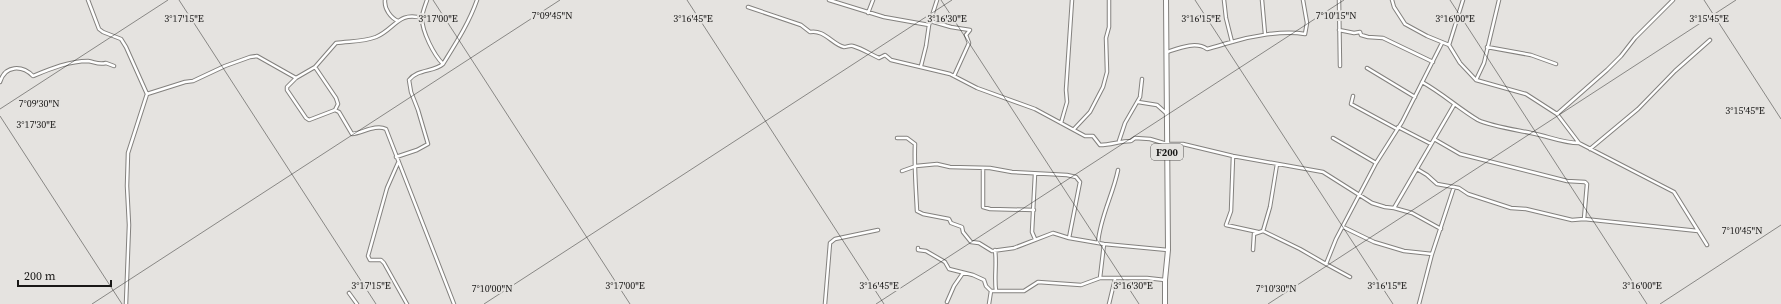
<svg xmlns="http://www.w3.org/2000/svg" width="1781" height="304" font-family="'Source Serif 4',serif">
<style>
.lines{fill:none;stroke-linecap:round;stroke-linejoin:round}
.street-casing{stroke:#83817e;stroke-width:4.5}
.primary-casing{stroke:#83817e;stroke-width:6}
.street{stroke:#fff;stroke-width:2.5}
.primary{stroke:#fff;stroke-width:4}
.ticks{fill:none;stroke:#191817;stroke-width:1;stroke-opacity:0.45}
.labels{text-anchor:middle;stroke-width:4;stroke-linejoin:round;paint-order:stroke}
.shield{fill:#e5e3e0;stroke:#565553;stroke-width:1}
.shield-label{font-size:10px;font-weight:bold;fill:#191817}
.ticks-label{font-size:10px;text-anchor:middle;fill:#191817;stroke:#e5e3e0;stroke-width:4;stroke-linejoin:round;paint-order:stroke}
</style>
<rect width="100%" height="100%" fill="#e5e3e0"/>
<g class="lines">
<defs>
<path id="street" d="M88 0 99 29 103 32 121 39 126 47 147 94 185 82 193 81 225 66 250 57 257 56 296 78
M385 0C384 9 391 18 398 21
M427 0C425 6 422 13 422 18 422 32 434 55 443 64 456 43 469 23 477 0
M829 0 884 17 929 25
M1224 0 1226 18 1232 42
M1262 0 1265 34
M1339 0 1340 66
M1392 0 1394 7 1405 24 1427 36 1449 45 1460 63 1476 80 1526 94 1557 114 1579 143 1674 192 1707 245
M748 7 801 25 810 32C824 29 833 45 844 47 847 47 850 45 853 46 863 49 870 54 879 58L885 55 891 60 950 74 977 88 1035 109 1085 136H1093L1100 145C1111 145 1120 141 1131 141L1135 138 1150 139 1167 144H1183L1233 156 1323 172 1372 203 1385 207 1394 208 1412 213 1441 229
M868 13 873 0
M422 18C398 11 395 29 376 37 363 42 349 41 336 43L315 67 296 78 287 87V90L306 118 309 120 335 110 339 112 352 134C362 133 376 124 386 129L454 304
M930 21 951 27 970 30 966 35 969 43 954 76
M1339 30 1354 33 1360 32 1361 35 1368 37 1383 38 1433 62
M1449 45 1463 0
M1487 47 1531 55 1556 64
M1167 52C1179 48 1196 41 1207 49 1215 47 1221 45 1228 43 1251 36 1283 30 1305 34L1307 23 1303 0
M921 66 926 46 929 25 937 0
M315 67 336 98 338 104 335 110
M1367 68 1415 97
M1476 80 1484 63 1499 0
M0 82C5 65 22 65 33 76 50 69 69 61 88 61 95 62 98 65 106 63L114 66
M1422 82C1442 93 1458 108 1478 120 1490 126 1517 130 1531 133 1548 136 1562 143 1579 143
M1353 96 1351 104 1397 129
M1138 102 1157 105 1166 113
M1557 114 1607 70 1621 56 1635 38 1673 0
M1061 123 1067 102 1066 90 1072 0
M1398 127 1431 144
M1074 129 1090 112 1103 87 1107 72 1106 38 1109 27V0
M897 138H907L915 144C914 166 916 189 917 211L923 214 949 219 951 223 962 227 963 232 971 242 979 243 992 251 1014 248 1053 233 1069 238 1104 244 1168 250
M1333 138 1376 163
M1434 139 1460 154 1567 181 1585 182 1587 184 1584 219
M1119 141 1125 123 1140 97 1142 79
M1590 149 1638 109 1675 71 1710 40
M1233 156 1231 211 1226 225 1258 232
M396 157 417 150 428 144 418 110 411 92 409 80C417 69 434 72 443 64
M398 163 387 188 368 256 370 260H381L384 263 407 304
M983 169V207L990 209 1034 210
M1417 169 1427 175 1437 184 1459 188 1468 194 1511 208 1526 209 1572 220 1584 219 1698 231
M902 171 916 166 937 164 950 167 990 168 1012 172 1067 175 1076 177 1080 182 1069 238
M1394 208 1454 105
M1343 227 1374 242 1404 251 1432 254
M1263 231 1300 249 1326 264
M1035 239 1032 232 1035 174
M1098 243C1100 217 1113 195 1118 170
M918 248V250L926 251 945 262 949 269 973 275 984 280 986 286 991 291 989 304
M1253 250 1254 234 1263 231 1270 207 1277 164
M1350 277 1326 264 1336 239 1376 163 1402 122 1442 43
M1100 278 1104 244
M991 291H996C994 277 997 264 995 250
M996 291H1024L1038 282 1081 285 1100 278H1147L1165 280
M349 293 357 304
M947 302 954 286 963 273
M126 304 129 225 127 186 128 153 147 94
M825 304 830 243 835 239 878 230
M1109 304 1115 279
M1419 304 1432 254 1454 187"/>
<path id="primary" d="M1165 304V280L1168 250 1166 0"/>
</defs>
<!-- street casing -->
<use href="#street" class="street-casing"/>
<!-- primary casing -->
<use href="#primary" class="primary-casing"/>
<!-- street -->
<use href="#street" class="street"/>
<!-- primary -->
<use href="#primary" class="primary"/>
</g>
<!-- ticks -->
<path class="ticks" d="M179 0 376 304M433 0 630 304M687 0 884 304M941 0 1139 304M1195 0 1393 304M1450 0 1647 304M1704 0 1781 119M0 109 168 0M0 116 122 304M92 304 560 0M484 304 952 0M876 304 1344 0M1268 304 1736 0M1660 304 1781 225"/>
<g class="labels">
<!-- shield labels -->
<rect class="shield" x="1151" y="144" width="32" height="16" rx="3"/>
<g class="shield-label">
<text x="1167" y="156">F200</text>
</g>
</g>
<g class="ticks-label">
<text x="552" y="19">7°09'45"N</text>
<text x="1336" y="19">7°10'15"N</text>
<text x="184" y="22">3°17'15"E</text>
<text x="438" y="22">3°17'00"E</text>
<text x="693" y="22">3°16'45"E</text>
<text x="947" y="22">3°16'30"E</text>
<text x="1201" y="22">3°16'15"E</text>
<text x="1455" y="22">3°16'00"E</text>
<text x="1709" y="22">3°15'45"E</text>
<text x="39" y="107">7°09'30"N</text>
<text x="1745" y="114">3°15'45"E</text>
<text x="36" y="128">3°17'30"E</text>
<text x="1742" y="234">7°10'45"N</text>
<text x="371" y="289">3°17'15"E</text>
<text x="625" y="289">3°17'00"E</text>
<text x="879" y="289">3°16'45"E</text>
<text x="1133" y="289">3°16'30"E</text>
<text x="1387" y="289">3°16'15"E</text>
<text x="1642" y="289">3°16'00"E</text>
<text x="492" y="292">7°10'00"N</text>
<text x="1276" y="292">7°10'30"N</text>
</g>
<!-- scale -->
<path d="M18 280v6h93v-6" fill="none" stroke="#191817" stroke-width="2"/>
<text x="24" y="280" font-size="12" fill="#191817" stroke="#e5e3e0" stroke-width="3" paint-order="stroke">200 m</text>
</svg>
